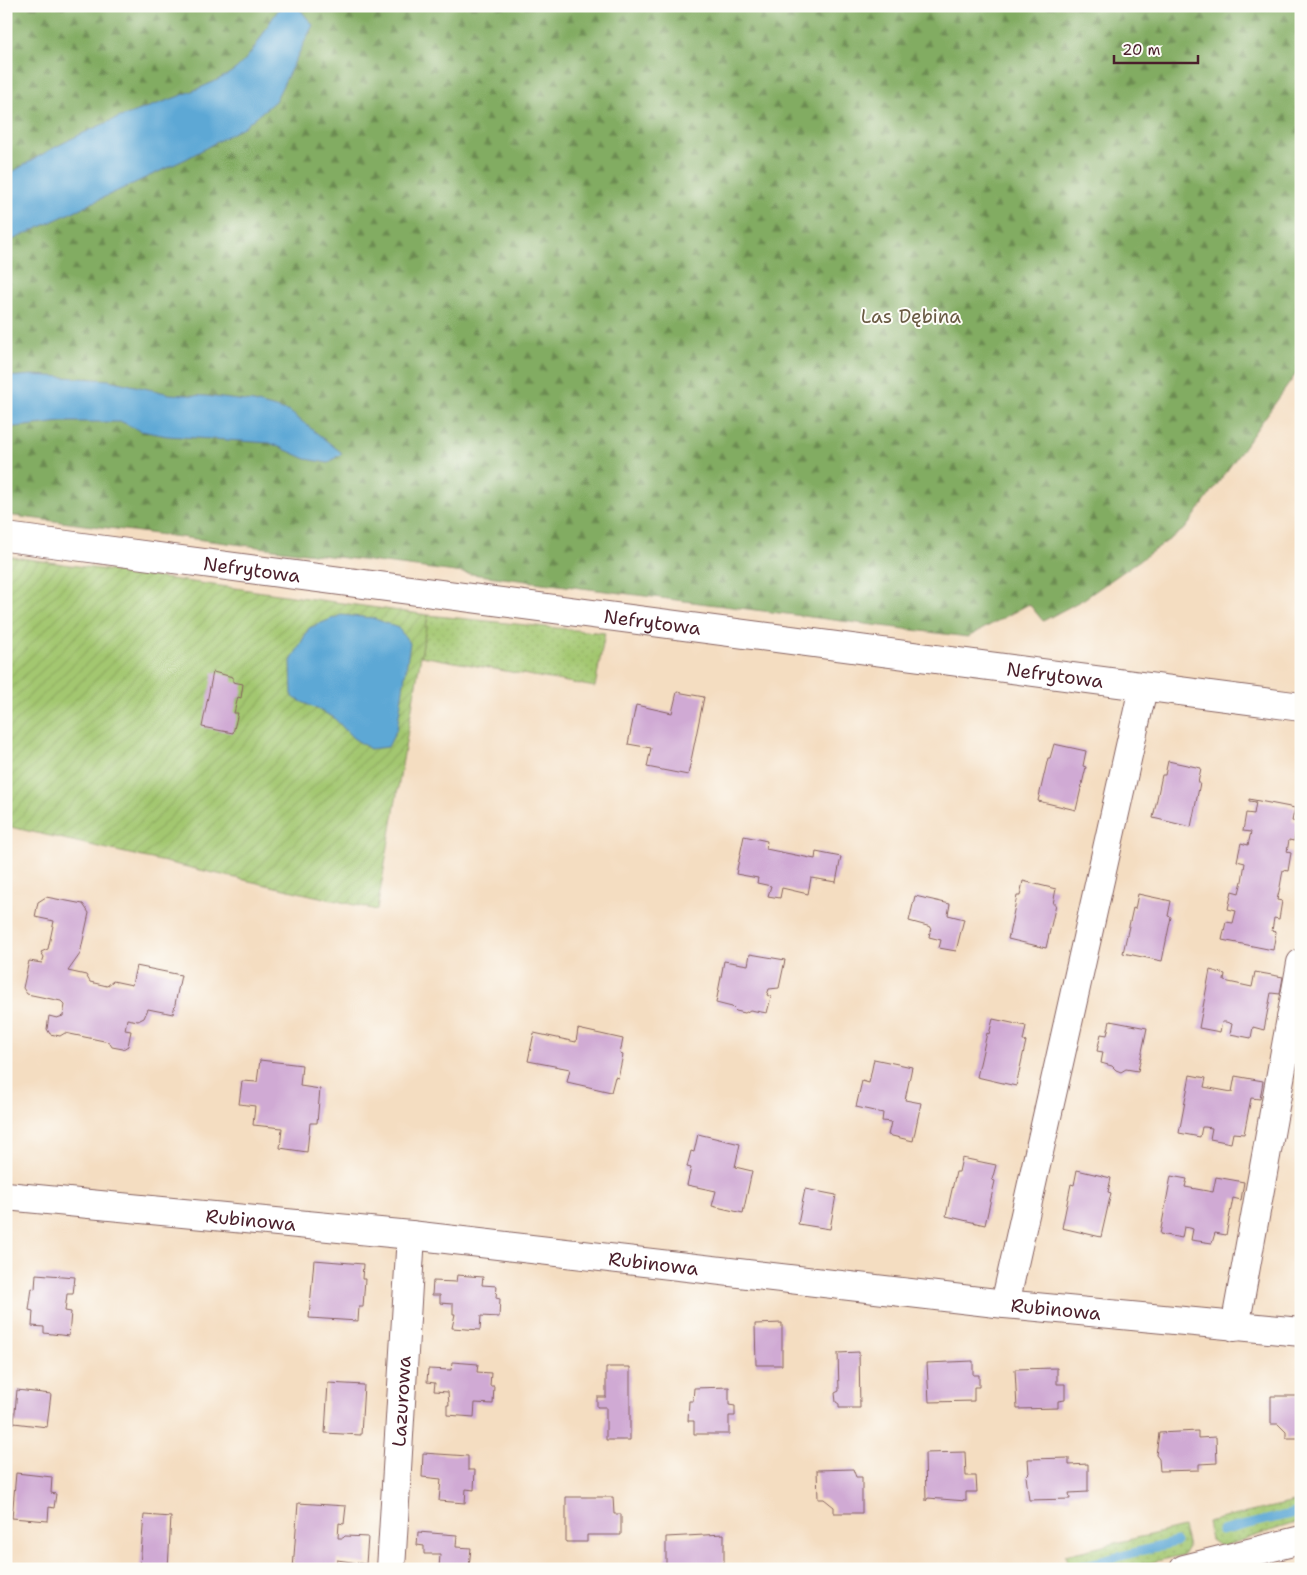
<svg xmlns="http://www.w3.org/2000/svg" width="1307" height="1575" font-family="'Shantell Sans',sans-serif">
<style>
.grass{fill:url(#grass-dots);stroke:#76734e}
.forest{fill:url(#forest-firs);stroke:#666646}
.garden{fill:url(#garden-furrows);stroke:#76734e}
.water{fill:#5da8d5;stroke:#546480}
.lines{fill:none;stroke-linecap:round;stroke-linejoin:round}
.stream{stroke:#5da8d5;stroke-width:9}
.building{fill:#d0aad4}
.minor-casing{stroke:#866260;stroke-width:30}
.minor{stroke:#fff;stroke-width:28}
.labels{text-anchor:middle;stroke-width:4;stroke-linejoin:round;paint-order:stroke}
.park-label{font-size:19px;fill:#695a43;stroke:#fdfcf7}
.street-label{font-size:19px;fill:#4a1f2b;stroke:#fdfcf7}
</style>
<defs>
<pattern id="grass-dots" width="8" height="8" patternUnits="userSpaceOnUse" patternTransform="scale(1.25)"><rect width="8" height="8" fill="#a3c770"/><path d="M2 2h.1M6 6h.1" fill="none" stroke="#8eaa61" stroke-width="1.8" stroke-linecap="round"/></pattern>
<pattern id="forest-firs" width="22" height="20" patternUnits="userSpaceOnUse" patternTransform="scale(1.25)"><rect width="22" height="20" fill="#82ac62"/><path d="M5 1l3.5 6h-7zM16 11l3.5 6h-7z" fill="#6c8b51"/></pattern>
<pattern id="garden-furrows" width="10" height="10" patternUnits="userSpaceOnUse" patternTransform="scale(1.25)"><rect width="10" height="10" fill="#a3c770"/><path d="M-1 1l2-2M0 10L10 0M9 11l2-2" fill="none" stroke="#8eaa61"/></pattern>
</defs>
<rect width="100%" height="100%" fill="#fdfcf7"/>
<filter id="ink" filterUnits="userSpaceOnUse"><feTurbulence type="fractalNoise" baseFrequency=".02" numOctaves="2"/><feDisplacementMap in="SourceGraphic" scale="10" xChannelSelector="R" yChannelSelector="G"/><feConvolveMatrix kernelMatrix="1 2 1 2 8 2 1 2 1" color-interpolation-filters="sRGB"/></filter>
<filter id="wash" filterUnits="userSpaceOnUse"><feTurbulence type="fractalNoise" baseFrequency=".0096" numOctaves="4" result="noise"/><feDisplacementMap in="SourceGraphic" scale="20" xChannelSelector="R" yChannelSelector="G"/><feGaussianBlur stdDeviation="1.12" result="paint"/><feColorMatrix in="noise" values="0 0 0 0 0 0 0 0 0 0 0 0 0 0 0 0 0 1.4 0 .05"/><feComposite in="paint" operator="in"/></filter>
<g filter="url(#wash)">
<rect width="100%" height="100%" fill="#f4ddc1"/>
<!-- grass -->
<path class="grass" d="M428 615 605 633 595 687 421 656Z
M1294 1502 1301 1521 1221 1547 1211 1540 1207 1522Z
M1183 1527 1188 1547 1183 1555 1123 1569H1069L1065 1555Z"/>
<!-- forest -->
<path class="forest" d="M6 6H1301V367L1186 528 1084 599 1043 621 1029 604 968 637 6 515Z"/>
<!-- garden -->
<path class="garden" d="M6 556 428 615 377 910 6 826Z"/>
<!-- water -->
<path class="water" d="M298 7 313 25 275 101 245 126 186 159 6 243V176C44 152 76 135 118 118 147 107 216 86 237 68 257 50 263 30 279 9Z
M33 375 109 380 170 394 206 396 254 402 290 412 342 453 328 463 306 459 270 443 167 436 141 431 122 422H62L6 428V377Z
M341 615 373 618 398 628 410 643 397 729 388 747 370 749 353 738 333 717 292 697 291 661 309 628Z"/>
<g class="lines">
<!-- stream -->
<path class="stream" d="M1221 1531 1299 1512
M1073 1568 1176 1542"/>
</g>
<g id="blocks">
<!-- building -->
<path class="building" d="M213 672 233 677V682L243 684 241 698 238 697 234 713H238L233 733 202 727Z
M677 692 704 697 688 775 647 767 651 748 628 744 636 705 672 713Z
M1054 744 1086 751 1083 766 1086 767 1076 810 1038 801 1048 758H1050Z
M1168 761 1201 768 1198 783H1200L1191 827 1153 818 1162 775H1165Z
M1249 799 1295 808 1292 821 1297 822 1294 841 1289 840 1287 852 1291 853 1288 871 1283 870 1280 887 1277 900 1282 901 1279 919 1274 918 1272 931 1276 932 1273 950 1222 940 1226 922 1233 923 1236 911 1228 909 1232 891 1239 893 1242 881 1245 863 1237 861 1241 843 1248 845 1251 832 1243 831 1246 813 1254 814 1256 802 1249 801Z
M744 836 767 841 766 849 815 859 816 852 841 857 836 882 811 878 808 894 782 888 780 898 768 896 771 886 757 883 758 878 736 874Z
M1023 881 1056 889 1053 904H1056L1046 948 1008 939 1017 896H1020Z
M1138 894 1171 901 1168 916 1171 917 1162 961 1123 953 1133 908 1135 909Z
M915 896 950 904 948 915 964 919 956 951 939 948 941 940 929 937 931 927 909 921Z
M46 897 83 904 89 913 80 954 68 971 86 975 90 982 107 986 113 981 132 985 136 966 181 975 173 1014 148 1009 144 1018 138 1021 127 1019 125 1030 131 1031 128 1046 123 1049 112 1047 109 1042 65 1033 60 1036 50 1034 47 1029 49 1016 57 1018 63 1016 65 1005 61 1001 27 994 23 988 29 961 42 963 44 957 41 952 48 949 54 921 35 917 38 902Z
M750 954 785 960 779 988 769 989 767 995 771 997 767 1013 750 1010 745 1013 736 1011 732 1007 716 1003 724 961 748 965Z
M1210 970 1225 974 1224 981 1252 987 1255 972 1283 977 1280 994 1271 993 1264 1030 1253 1027 1251 1038 1230 1034 1232 1024 1226 1022H1222L1220 1032 1199 1028Z
M993 1019 1026 1026 1023 1041H1026L1016 1086 977 1077 987 1033 989 1034Z
M1110 1021 1147 1028 1138 1071 1126 1069 1121 1072 1116 1070 1112 1066 1101 1063 1103 1052 1097 1051 1101 1034 1107 1035Z
M578 1029 623 1039 620 1054 623 1055 618 1078 615 1077 611 1092 567 1082 570 1069 528 1061 534 1033 576 1042Z
M874 1059 912 1067 905 1100 921 1103 913 1141 888 1135 891 1122 882 1121 883 1113 856 1107 862 1081 869 1083Z
M260 1060 302 1065 300 1086 320 1089 317 1123H310L307 1152 280 1148 282 1128 253 1125 255 1106 239 1104 242 1081 257 1082Z
M1190 1075 1206 1078 1204 1087 1232 1092 1235 1076 1263 1081 1260 1099 1251 1098 1244 1134 1233 1133 1231 1143 1210 1139 1212 1128 1205 1127H1202L1200 1137 1179 1133Z
M698 1134 740 1144 735 1167 752 1171 743 1213 712 1206 716 1191 687 1185 691 1168 687 1167 691 1151 694 1152Z
M962 1158 996 1165 992 1180 995 1181 985 1225 946 1216 956 1172H959Z
M1077 1170 1111 1178 1108 1192 1111 1193 1101 1237 1062 1228 1071 1184 1074 1185Z
M1171 1176 1187 1179 1185 1187 1213 1192 1216 1177 1244 1182 1241 1200 1233 1198 1226 1235 1215 1233 1212 1243 1191 1240 1193 1229 1190 1228 1184 1227 1182 1238 1160 1234Z
M805 1189 836 1195 830 1229 798 1224Z
M314 1260 363 1264 362 1279H365L363 1307H359L358 1321 309 1318Z
M36 1274 75 1277 73 1294H67L65 1311 71 1312 69 1336 44 1333V1327L32 1326 33 1311 29 1310 32 1288 35 1289Z
M457 1275 483 1277 482 1285 497 1286 496 1298 500 1299 499 1317 481 1316 480 1330 452 1328 455 1314H453V1304L440 1303V1295H432L433 1281 456 1282Z
M782 1323V1365H756L755 1324Z
M859 1352 860 1408H839V1404L836 1402 835 1393 839 1391 838 1353Z
M973 1361V1375H979V1387H974V1401L929 1402 927 1363Z
M452 1362 478 1364 477 1372 491 1373 490 1386H494L493 1404 475 1403 474 1417 447 1415V1405H449L448 1392 434 1391 435 1383 427 1382 428 1369 451 1370Z
M606 1367H630V1440H606V1407H597V1397H606Z
M1057 1368V1384H1065V1400L1058 1401V1408L1017 1409 1015 1369Z
M328 1383 364 1385 361 1435 325 1433Z
M729 1387V1405L735 1406V1416H729V1434H694V1421H688L689 1401H693L694 1388Z
M17 1390 51 1394 47 1427 14 1423Z
M1271 1396H1301V1438H1286V1432L1278 1424H1271Z
M1198 1431V1438L1216 1437 1217 1463 1199 1464V1470L1160 1471 1159 1459 1156 1455 1159 1433Z
M965 1452 966 1476H976L977 1492H966V1501L928 1498 926 1501 925 1453Z
M423 1453 468 1456V1470H475L474 1490 466 1489 465 1503 439 1501 441 1479 422 1477Z
M1069 1458V1465L1088 1464V1492L1069 1493 1070 1499 1029 1500 1026 1476 1029 1473 1028 1459Z
M853 1469 856 1477H862V1513H834V1507L824 1499H818L817 1470Z
M16 1473 52 1477 51 1493 56 1494 54 1508 49 1507 48 1521 12 1518Z
M566 1497H613L614 1514H621V1535H587V1542H566Z
M298 1503 346 1506 344 1524 339 1523 338 1538H343L345 1536 368 1537 366 1564 337 1560 336 1569H293Z
M144 1515 171 1517 168 1568 140 1566Z
M418 1532 457 1535 456 1547 471 1548 469 1567 439 1569 440 1554H424V1546L417 1545Z
M724 1534V1568L666 1567V1537Z"/>
</g>
</g>
<g filter="url(#ink)">
<use href="#blocks" fill-opacity="0" stroke="#866260" stroke-width="1"/>
<g class="lines">
<defs>
<g id="minor">
<path id="s1" d="M6 537 1301 707"/>
<path id="s2" d="M6 1196 411 1235 1005 1304 1301 1332"/>
<path d="M1005 1304 1143 688"/>
<path d="M1235 1327 1301 963"/>
<path id="s3" d="M391 1569 411 1235"/>
<path d="M1184 1569 1301 1540"/>
</g>
</defs>
<!-- minor casing -->
<use href="#minor" class="minor-casing"/>
<!-- minor -->
<use href="#minor" class="minor"/>
</g>
</g>
<g class="labels">
<!-- park labels -->
<g class="park-label">
<text x="911" y="323">Las Dębina</text>
</g>
<!-- street labels -->
<g class="street-label">
<text dy="7" stroke="none"><textPath href="#s1" startOffset="248">Nefrytowa</textPath></text>
<text dy="7" stroke="none"><textPath href="#s1" startOffset="652">Nefrytowa</textPath></text>
<text dy="7" stroke="none"><textPath href="#s1" startOffset="1058">Nefrytowa</textPath></text>
<text dy="7" stroke="none"><textPath href="#s2" startOffset="246">Rubinowa</textPath></text>
<text dy="7" stroke="none"><textPath href="#s2" startOffset="651">Rubinowa</textPath></text>
<text dy="7" stroke="none"><textPath href="#s2" startOffset="1056">Rubinowa</textPath></text>
<text dy="7" stroke="none"><textPath href="#s3" startOffset="168">Lazurowa</textPath></text>
</g>
</g>
<!-- margin -->
<rect width="1307" height="1575" fill="none" stroke="#fdfcf7" stroke-width="25"/>
<!-- scale -->
<path d="M1114 55v8h84v-8" fill="none" stroke="#4a1f2b" stroke-width="2.5"/>
<text x="1122" y="55" font-size="15" fill="#4a1f2b" stroke="#fdfcf7" stroke-width="4" paint-order="stroke">20 m</text>
</svg>
